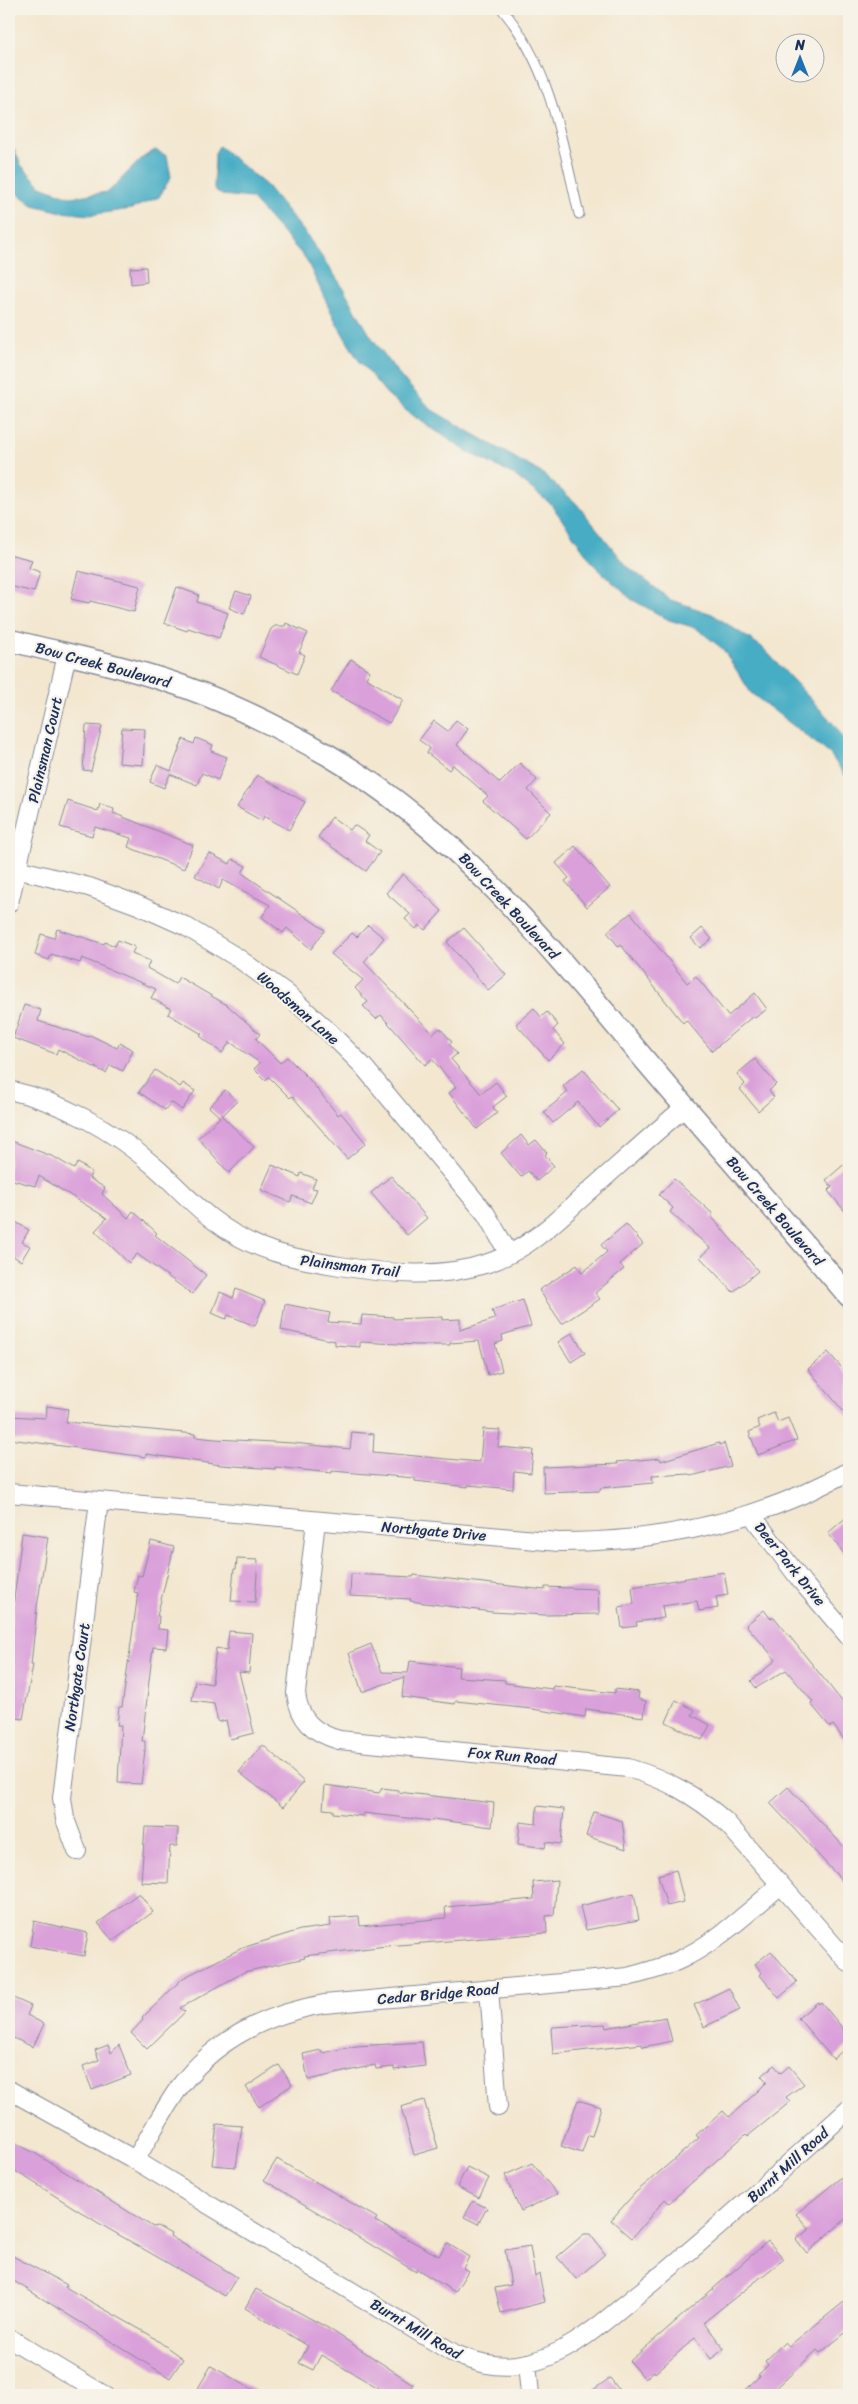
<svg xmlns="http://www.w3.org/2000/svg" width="858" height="2404" font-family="Sriracha,sans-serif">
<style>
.water{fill:#46adc5;stroke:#306e92}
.building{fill:#daa0da}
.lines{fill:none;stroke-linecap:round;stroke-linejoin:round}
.service-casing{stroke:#878b97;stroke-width:11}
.minor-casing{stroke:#878b97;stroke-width:20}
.tertiary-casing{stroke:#878b97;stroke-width:24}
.service{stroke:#fff;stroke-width:9}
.minor{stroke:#fff;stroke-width:18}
.tertiary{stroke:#fff;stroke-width:21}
.labels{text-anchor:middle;stroke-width:4.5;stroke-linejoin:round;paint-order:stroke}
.street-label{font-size:15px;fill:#1b2f5e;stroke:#f7f3e8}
</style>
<rect width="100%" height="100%" fill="#f7f3e8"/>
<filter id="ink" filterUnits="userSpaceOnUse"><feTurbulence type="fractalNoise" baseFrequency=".02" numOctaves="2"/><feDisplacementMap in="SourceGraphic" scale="10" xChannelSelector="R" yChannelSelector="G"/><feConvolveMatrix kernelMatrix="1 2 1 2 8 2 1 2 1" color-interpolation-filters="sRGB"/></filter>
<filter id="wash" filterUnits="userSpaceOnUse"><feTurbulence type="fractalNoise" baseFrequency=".0096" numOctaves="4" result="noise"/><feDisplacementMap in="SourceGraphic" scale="20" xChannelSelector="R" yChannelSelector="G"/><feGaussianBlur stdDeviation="1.12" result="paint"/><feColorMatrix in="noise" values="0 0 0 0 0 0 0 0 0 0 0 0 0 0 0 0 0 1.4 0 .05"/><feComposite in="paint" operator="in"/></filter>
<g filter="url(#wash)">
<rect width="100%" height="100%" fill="#f3e7d0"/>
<!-- water -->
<path class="water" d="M9 138 21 165 41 186 70 197 108 192 142 158 155 150 167 156 171 177 159 197 131 209 89 215 62 212 33 205 9 187Z
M219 146 267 186 306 234 342 286 370 335 400 376 432 410 543 474 576 503 627 566 671 600 712 614 762 647 831 721 849 745V781L830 754 751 693 723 649 696 628 669 620 631 599 594 565 551 504 514 475 466 451 409 413 386 393 357 358 337 324 306 259 251 198 222 195 214 189 215 153Z"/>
<g id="blocks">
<!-- building -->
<path class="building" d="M146 267 147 282 131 284 130 268Z
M9 554 32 560 29 568 40 572 34 592 9 586Z
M78 571 140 586 134 612 90 601 89 603 71 599Z
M177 587 199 595 197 602 228 613 219 638 188 628 187 631 164 623Z
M236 591 251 596 244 614 229 608Z
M286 623 308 633 299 652 305 655 297 674 259 657 271 629 275 626H285Z
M351 659 370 671 366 678 403 700 389 723 331 691Z
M456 720 468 729 457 745 500 783 520 763 537 780 528 790 551 813 526 839 483 801 488 796 453 765 449 770 427 753 430 748 419 740 434 721 448 731Z
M86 725 102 726 91 771 83 770Z
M122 728 145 729 143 765 119 763Z
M196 738 213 745 211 751 227 757 218 780 202 773 197 785 170 774 164 788 150 782 157 765 171 771 183 739 194 744Z
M257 775 305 802 289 830 264 816 262 821 237 807Z
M68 801 98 811 100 804 114 809 113 813 193 845 184 869 128 847 131 838 95 827 92 836 60 827Z
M332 817 350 830 354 825 369 835 365 841 380 852 366 871 318 837Z
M575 846 610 887 587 907 565 881 569 878 556 863Z
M209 853 230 864 232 859 246 866 242 873 325 930 311 949 287 928 283 933 262 917 270 905 223 880 219 889 195 876Z
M403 874 442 911 425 930 419 925 416 929 405 919 410 914 386 893Z
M631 913 687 983 696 976 728 1016 755 993 767 1009 755 1018 753 1016 712 1051 686 1020 683 1023 621 945 619 947 607 932Z
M368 925 384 938 364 962 433 1034 440 1028 452 1042 449 1044 457 1054 451 1059 481 1094 496 1082 507 1096 493 1107 497 1113 477 1129 449 1093 456 1087 432 1059 425 1065 381 1015 376 1019 363 1006 368 1002 355 988 363 980 331 954 352 933 357 937Z
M464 928 506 975 488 990 447 942Z
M702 928 712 939 700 948 691 938Z
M57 929 104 944 105 942 115 946 118 940 135 947 132 953 150 961 147 968 175 984 179 977 227 1005 260 1034 256 1039 280 1063 287 1057 309 1079 338 1115 341 1113 366 1143 347 1159 292 1096 290 1098 269 1077 265 1080 254 1069 260 1063 230 1042 222 1053 200 1036 202 1034 168 1014 171 1009 151 998 156 989 82 958 80 963 51 954 49 960 35 955 41 934 54 938Z
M24 1005 41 1010 38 1021 89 1037 90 1035 117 1048 120 1043 133 1050 123 1071 110 1065 106 1073 58 1049 56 1054 13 1038Z
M534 1008 541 1017 547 1012 558 1025 553 1030 565 1044 548 1060 516 1024Z
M755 1059 776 1084 769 1091 774 1097 758 1111 740 1089 745 1084 737 1074Z
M583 1069 618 1110 599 1127 578 1102 553 1123 544 1112 568 1092 563 1086Z
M155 1070 180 1087 183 1083 195 1091 182 1110 171 1102 165 1110 139 1092Z
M225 1090 237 1101 222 1116 254 1147 229 1173 198 1138 220 1117 209 1107Z
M521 1135 529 1145 536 1140 547 1153 545 1155 554 1166 537 1181 528 1171 521 1177 501 1153Z
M9 1140 54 1157 74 1169 78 1163 92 1172 89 1178 105 1188 102 1194 128 1218 133 1211 157 1233 155 1235 206 1275 192 1294 137 1254 129 1263 95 1231 107 1218 39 1176 35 1186 9 1179Z
M849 1160V1216L828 1191 832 1187 826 1180Z
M272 1165 300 1177 301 1173 316 1179 312 1188 317 1189 311 1203 293 1196 290 1202 261 1190Z
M391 1176 427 1218 407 1235 371 1193Z
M674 1179 713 1214 711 1216 758 1271 733 1292 700 1257 710 1248 670 1212 673 1208 659 1195Z
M9 1218 29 1230 22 1242 30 1246 21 1261 13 1256 9 1264Z
M626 1224 643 1244 620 1264 624 1269 595 1293 600 1299 562 1324 539 1290 577 1265 582 1273 607 1252 601 1245Z
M236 1289 265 1301 255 1326 228 1315 226 1319 212 1313 220 1292 233 1298Z
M523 1300 531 1326 502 1335 503 1341 495 1344 502 1371 488 1375 479 1341 450 1343V1345H417L360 1342V1347L335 1345V1341L281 1330 285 1304 330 1313 328 1322 361 1324 362 1315 393 1317V1319L442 1317V1320L460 1319V1330L495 1319 492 1310Z
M572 1333 585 1353 571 1362 558 1342Z
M828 1352 849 1376V1418L808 1369Z
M47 1406 68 1409 66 1422 195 1434V1437L215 1439 293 1443 350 1449 352 1432 374 1434 373 1452 480 1462 483 1429 500 1430 498 1447 533 1450 531 1473 514 1471 513 1489 468 1485V1487L415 1481V1478L332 1471V1473L275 1467V1469L221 1465 146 1454V1457L9 1439V1416L46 1418Z
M774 1413 778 1422 788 1418 797 1440 758 1455 749 1432 760 1427 757 1420Z
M719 1443 720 1445 724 1443 731 1466 691 1476 690 1474 652 1476 653 1483 600 1488V1491L544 1493 543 1467 618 1464 617 1462 660 1458 661 1461Z
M849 1515V1560L828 1533Z
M22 1533 48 1537 37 1607 31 1665H33L23 1719 9 1717V1641Z
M151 1541 174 1547 157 1616H159L158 1629 168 1630 166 1648 153 1647 142 1741H145V1750L141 1784 118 1783 121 1725H117L119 1707H122L138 1593 134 1592 138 1575 142 1576Z
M237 1559 258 1560 255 1602 231 1601 234 1569H236Z
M724 1572 728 1595 716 1597 718 1608 699 1611 697 1601 662 1606 664 1618 636 1622 637 1626 622 1628 619 1607 634 1604 632 1587Z
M351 1574 413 1577 414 1575 545 1590V1587L598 1589 599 1614 545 1615 492 1612 410 1601 411 1599 350 1596Z
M764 1610 770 1618 774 1617 849 1710V1746L833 1725 830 1727 811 1704 813 1702 786 1670 756 1688 751 1681 776 1660 746 1625Z
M229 1631 252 1633 249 1673 239 1672 254 1733 230 1739 226 1720 218 1722 214 1704 192 1701 195 1681 212 1684 216 1648 227 1650Z
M371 1644 382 1672 408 1673 410 1661 459 1667 458 1677 505 1680V1683L552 1689 553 1686 615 1693V1689L639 1692 638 1699 646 1701 644 1717 586 1709 585 1717 532 1709 456 1701 455 1704 402 1697 404 1677 362 1692 349 1653Z
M676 1700 695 1710 692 1715 710 1725 702 1740 666 1722Z
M263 1745 304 1782 283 1807 239 1772Z
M325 1785 379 1793 382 1788 398 1790V1792L494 1803 492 1827 433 1819V1821L363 1813V1816L333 1813V1810L323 1809Z
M788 1787 849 1852V1888L770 1803Z
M537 1806 564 1809 561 1844 546 1842 545 1848 518 1844 520 1822 536 1824Z
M594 1812 622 1821 626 1849 586 1836Z
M145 1827 178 1828 177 1846H170L168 1883 141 1882Z
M676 1870 684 1902 667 1906 658 1875Z
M557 1880 554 1915 546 1916 547 1933 386 1946 304 1956 305 1958 244 1972 180 2008 185 2012 147 2049 131 2033 143 2020 142 2018 183 1978 242 1948 300 1930 331 1926 330 1918 359 1916 360 1926 446 1918 445 1907 534 1899 533 1882Z
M139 1893 153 1912 113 1941 98 1923Z
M634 1893 639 1920 586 1930 580 1906Z
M34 1921 88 1933 84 1956 30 1946Z
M771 1951 797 1982 779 1998 760 1975 762 1973 755 1964Z
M729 1988 740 2010 704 2027 694 2005Z
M9 1996 31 2006 27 2015 44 2024 33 2047 9 2036Z
M818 2002 819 2004 821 2002 849 2036V2045L833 2059 798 2018Z
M666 2017 672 2041 643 2047 642 2044 553 2054 551 2029 553 2027 605 2024 606 2028Z
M422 2042 425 2066 394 2070V2067L376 2069 375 2065 308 2080 303 2054 321 2050 322 2053 356 2046Z
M108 2045 111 2053 119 2045 131 2075 92 2090 83 2066 99 2060 95 2050Z
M279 2065 292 2085 259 2107 246 2087Z
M774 2065 781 2073 789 2066 804 2084 786 2097 790 2102 748 2136 746 2134 669 2203 665 2199 632 2238 611 2220 635 2193 699 2138 696 2135 723 2111 729 2117 757 2092 767 2082 762 2076Z
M424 2100 438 2148 414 2155 401 2107Z
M578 2100 601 2107 592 2136 588 2135 582 2153 561 2146Z
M217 2124 242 2126 236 2167 212 2165Z
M9 2140 33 2152 153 2227 157 2226 171 2234 170 2236 237 2277 225 2296 100 2224 9 2167Z
M277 2159 377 2218 375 2221 439 2256 447 2243 469 2257 463 2268 468 2271 455 2292 417 2269 416 2272 264 2180Z
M532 2163 557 2194 521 2211 505 2175Z
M467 2167 489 2178 479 2198 457 2187Z
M849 2171V2216L807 2253 796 2240 809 2229 796 2214Z
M473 2201 487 2208 478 2224 464 2217Z
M584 2234H590L605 2254 576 2279 557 2257Z
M768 2241 784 2259 704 2322 724 2349 711 2359 695 2338 655 2373 654 2371 645 2379 630 2361Z
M530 2246 535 2277 539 2274 545 2302 501 2313 495 2288 511 2285 505 2250Z
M9 2254 67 2285 65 2287 150 2335 183 2359 170 2378 9 2278Z
M256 2289 328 2328 413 2384 406 2395H391L321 2355 313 2370 299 2363 308 2346 245 2308Z
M849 2298V2330L820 2353 817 2350 769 2395H739L760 2376 758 2375 768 2365 765 2361 785 2342 789 2346Z
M211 2366 263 2395H194Z
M610 2378 623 2395H586Z"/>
</g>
</g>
<g filter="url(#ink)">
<use href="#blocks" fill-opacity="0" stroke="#878b97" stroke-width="1"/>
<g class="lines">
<defs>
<path id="service" d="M502 9C551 67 562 142 579 214"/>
<path id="minor" d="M9 867 89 887 138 905 185 926 238 958 285 992 329 1032 363 1066 486 1214 509 1254
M9 903 67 655
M9 1090C62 1102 113 1130 154 1166 174 1183 191 1203 212 1219 253 1251 290 1258 340 1266 388 1274 441 1279 488 1263 528 1250 557 1220 587 1193 620 1164 652 1135 685 1107
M9 1493 559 1542C662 1542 759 1522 849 1471
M751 1514 802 1582 849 1637
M316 1521 296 1693C299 1720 314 1733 339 1740L628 1768C666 1779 695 1795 725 1821L849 1963
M77 1851 65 1819 62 1798 99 1501
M489 1989 498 2107
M9 2090 135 2160 455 2354C475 2362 495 2368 517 2365 567 2359 606 2319 643 2290 714 2232 781 2171 849 2109
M135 2160C150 2136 164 2108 181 2085 217 2038 267 2014 324 2004L628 1977C649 1971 670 1966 689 1955 723 1937 751 1909 781 1885
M9 2338 104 2395
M527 2363 530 2395"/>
<path id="tertiary" d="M9 640C55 652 102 661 148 675 210 693 272 723 328 755 456 830 550 947 644 1059 712 1139 781 1217 849 1296"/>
</defs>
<!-- service casing -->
<use href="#service" class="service-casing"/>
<!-- minor casing -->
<use href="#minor" class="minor-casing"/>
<!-- tertiary casing -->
<use href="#tertiary" class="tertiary-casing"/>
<!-- service -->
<use href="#service" class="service"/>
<!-- minor -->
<use href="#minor" class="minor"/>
<!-- tertiary -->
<use href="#tertiary" class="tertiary"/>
</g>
</g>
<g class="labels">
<!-- street labels -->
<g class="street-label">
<text transform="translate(103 665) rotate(15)" y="5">Bow Creek Boulevard</text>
<text transform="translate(45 750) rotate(-77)" y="5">Plainsman Court</text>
<text transform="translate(509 906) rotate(47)" y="5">Bow Creek Boulevard</text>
<text transform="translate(298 1008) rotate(41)" y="5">Woodsman Lane</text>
<text transform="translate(775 1211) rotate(49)" y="5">Bow Creek Boulevard</text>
<text transform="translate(350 1266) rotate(7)" y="5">Plainsman Trail</text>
<text transform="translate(434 1531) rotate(5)" y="5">Northgate Drive</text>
<text transform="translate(790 1564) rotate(51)" y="5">Deer Park Drive</text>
<text transform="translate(77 1677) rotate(-82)" y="5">Northgate Court</text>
<text transform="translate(512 1756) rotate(5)" y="5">Fox Run Road</text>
<text transform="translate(438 1994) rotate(-5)" y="5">Cedar Bridge Road</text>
<text transform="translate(788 2165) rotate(-42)" y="5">Burnt Mill Road</text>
<text transform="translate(416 2329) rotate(31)" y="5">Burnt Mill Road</text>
</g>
</g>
<!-- margin -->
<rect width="858" height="2404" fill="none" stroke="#f7f3e8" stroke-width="30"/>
<!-- north arrow -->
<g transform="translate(800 58)"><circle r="24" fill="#f7f3e8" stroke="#9fa5b1"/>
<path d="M0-4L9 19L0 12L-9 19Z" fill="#1f6fb2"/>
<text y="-8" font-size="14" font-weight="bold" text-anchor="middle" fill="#1b2f5e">N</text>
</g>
</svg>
